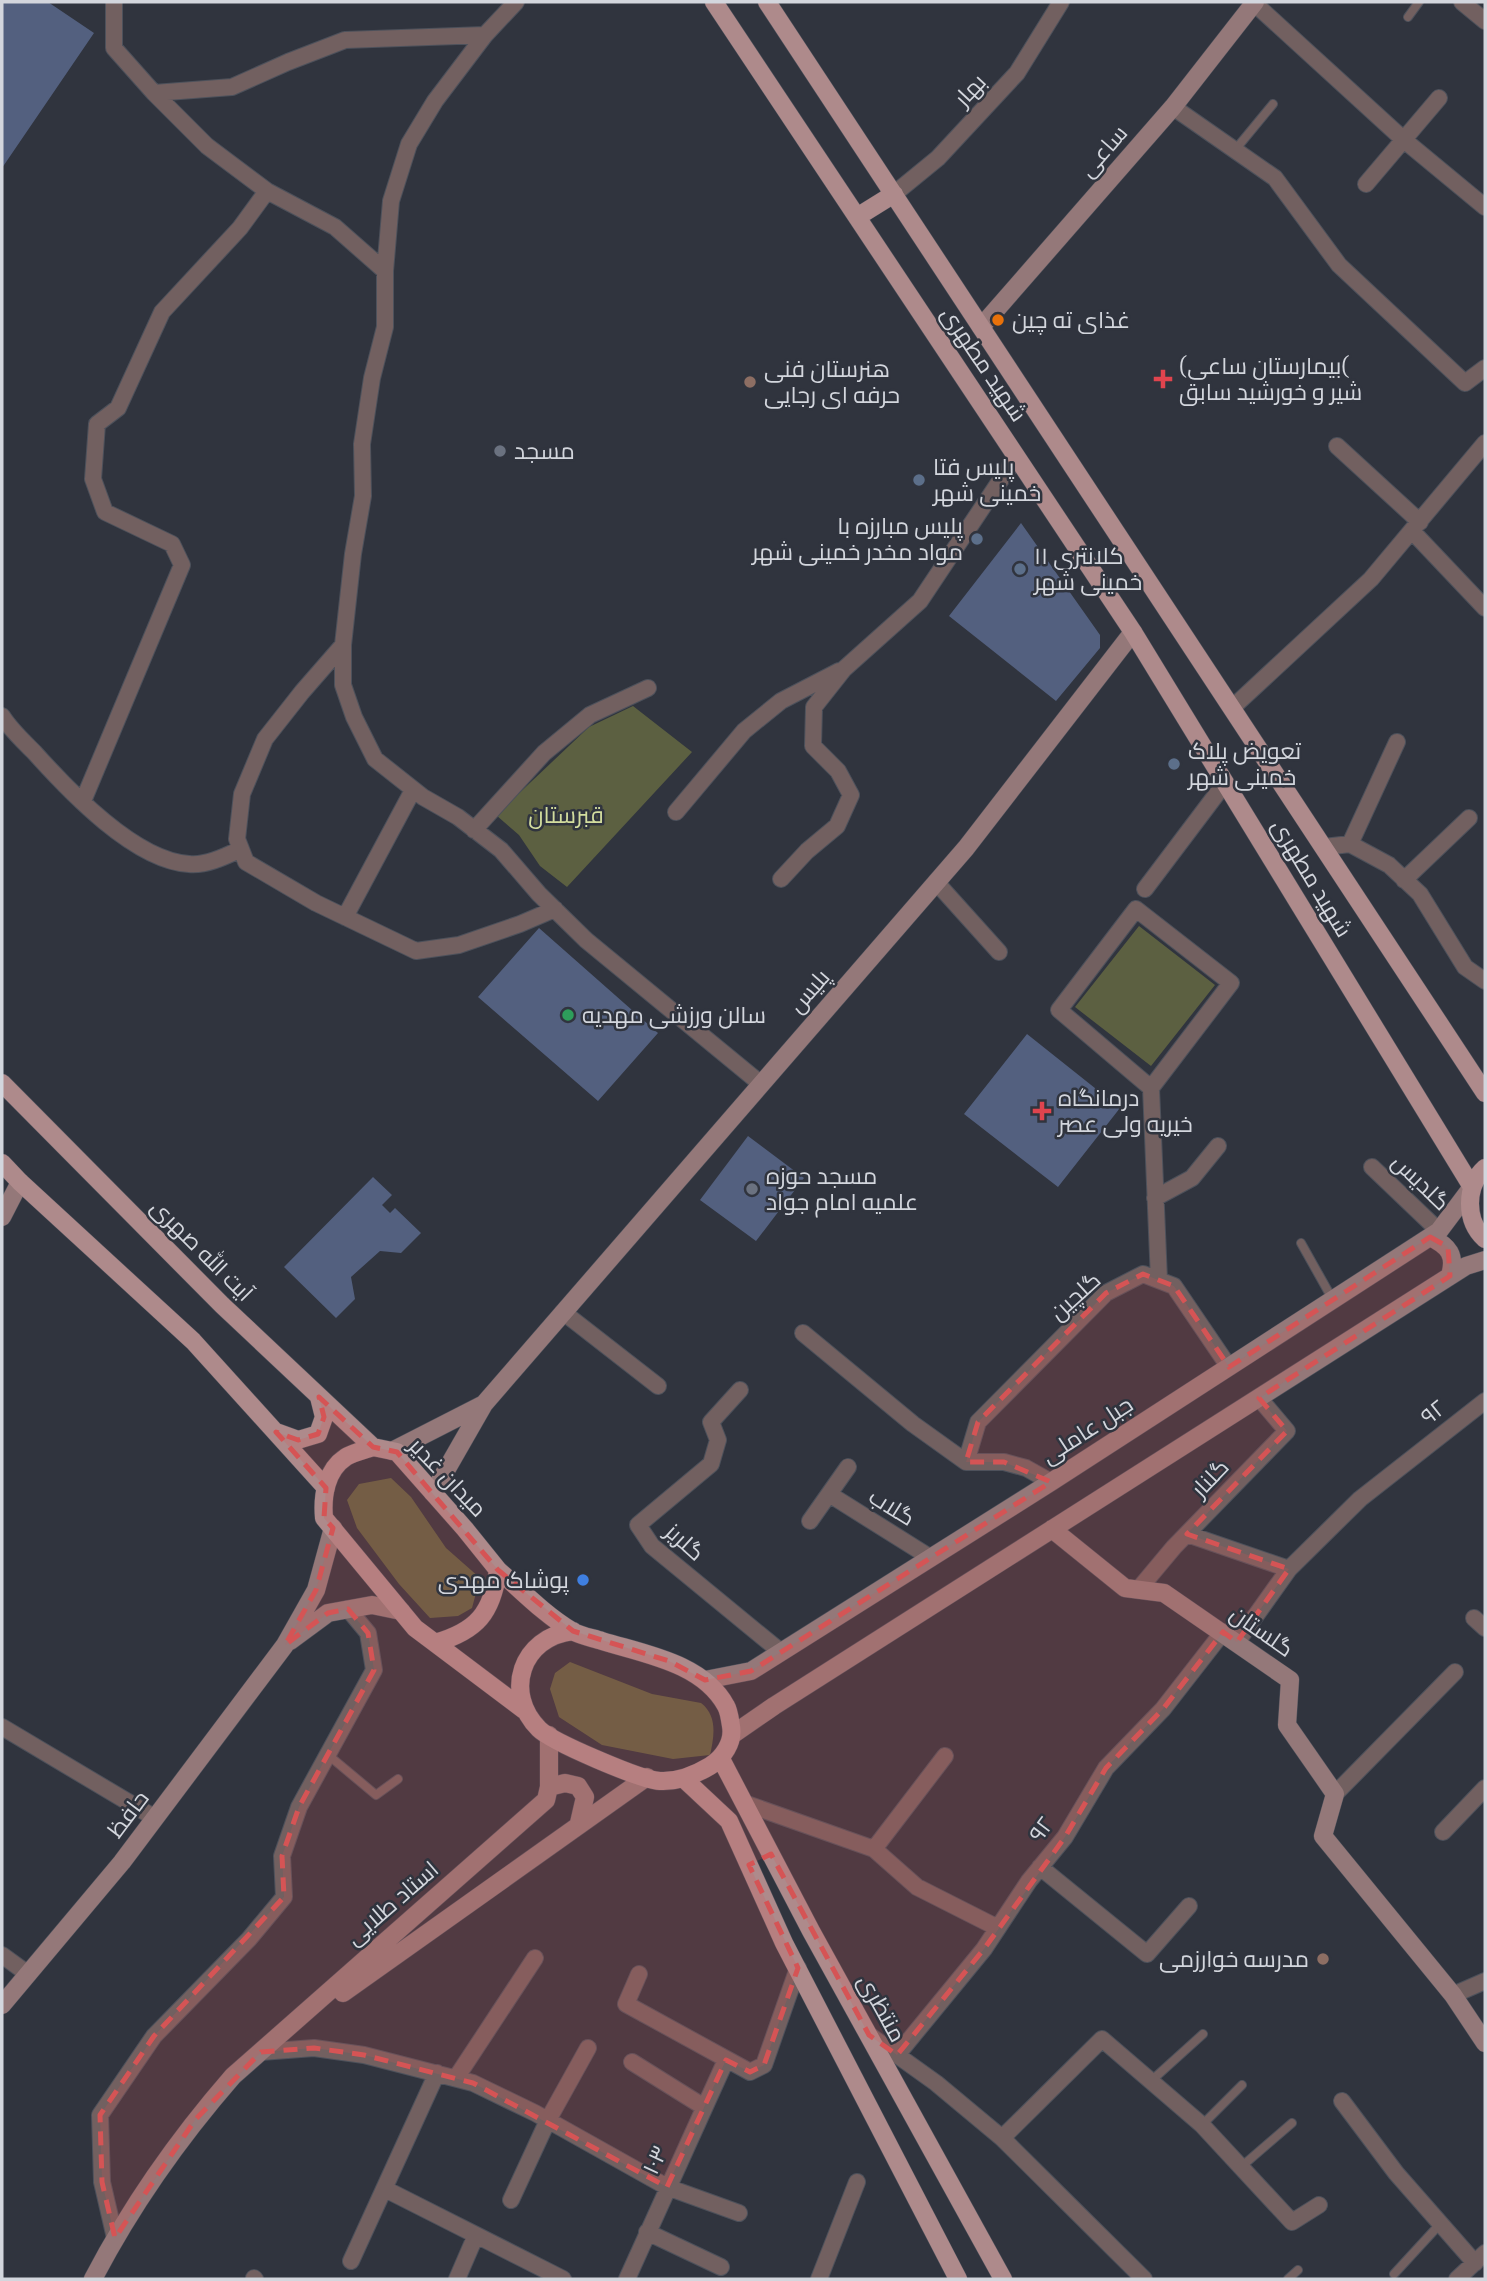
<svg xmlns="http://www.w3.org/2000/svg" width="1487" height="2281" font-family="'Exo 2',Cairo,sans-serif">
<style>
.green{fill:#5c6041}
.building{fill:#53607f}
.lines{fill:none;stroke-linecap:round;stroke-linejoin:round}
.lane-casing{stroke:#4d515b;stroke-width:10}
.street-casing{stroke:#4d515b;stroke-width:18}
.secondary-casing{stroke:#4d515b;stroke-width:19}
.primary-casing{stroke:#4d515b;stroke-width:19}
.lane{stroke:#726060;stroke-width:8}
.street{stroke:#726060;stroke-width:16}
.secondary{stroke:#947879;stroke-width:18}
.primary{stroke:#ae8a8b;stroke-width:18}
.marked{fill:#d55455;fill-opacity:0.2;stroke:#d55455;stroke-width:5;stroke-dasharray:14 9;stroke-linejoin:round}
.food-dot{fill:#e8710a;stroke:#30343e;stroke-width:2.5}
.health-dot{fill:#e0444e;stroke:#30343e;stroke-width:2.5}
.education-dot{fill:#8d6e63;stroke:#30343e;stroke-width:2.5}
.worship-dot{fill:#6b7280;stroke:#30343e;stroke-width:2.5}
.service-dot{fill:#5c6f8a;stroke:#30343e;stroke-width:2.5}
.leisure-dot{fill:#2e9e5b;stroke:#30343e;stroke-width:2.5}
.shop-dot{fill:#3f7fe0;stroke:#30343e;stroke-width:2.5}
.labels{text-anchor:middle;stroke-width:5;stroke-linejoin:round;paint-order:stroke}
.street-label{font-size:23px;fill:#d3d6dd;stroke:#30343e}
.poi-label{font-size:23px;fill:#d3d6dd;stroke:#30343e;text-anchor:start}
.park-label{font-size:23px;fill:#d3dd9e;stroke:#30343e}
</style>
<rect width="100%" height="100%" fill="#30343e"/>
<!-- green -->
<path class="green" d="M633 706 692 752 567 887 540 866 519 835 496 815 589 727Z
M1139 926 1215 985 1151 1066 1075 1007Z
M391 1478 411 1497 446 1548 480 1578 472 1608 458 1616 430 1618 399 1584 357 1528 347 1500 359 1484Z
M570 1662 652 1694 701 1703C718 1716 714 1737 710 1755L673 1759 602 1745 559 1717 550 1689 555 1673Z"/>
<!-- building -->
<path class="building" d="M2 2H48L94 33 2 168Z
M1021 523 1100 635V648L1056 701 949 616Z
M539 928 658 1033 598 1101 478 997Z
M1027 1034 1120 1108 1058 1187 964 1114Z
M748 1136 804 1178 756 1241 700 1200Z
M373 1177 392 1195 382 1205 390 1213 395 1208 421 1233 401 1253 380 1251 351 1277 355 1299 336 1318 284 1267Z"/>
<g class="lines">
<defs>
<path id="lane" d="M1408 17 1419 2
M1235 150 1273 104
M1301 1243 1333 1300
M327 1754 376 1795 398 1779
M1151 2081 1203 2034
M1202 2125 1242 2085
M1241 2167 1292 2123
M1394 2274 1440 2224
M1288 2279 1298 2270"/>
<path id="street" d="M114 2V48L154 93 207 146 267 191 335 227 385 271
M516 2 485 35 435 101 409 144 391 201 385 271V327L372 378 362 444 363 496 353 554 343 645V685L354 717 375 759 423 797 458 817 501 850 539 894 586 940 761 1084
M1462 2 1485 21
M1254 3 1404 140 1485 207
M154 93 232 87 288 62 345 40 485 35
M1173 107 1275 178 1339 265 1465 383 1485 368
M1366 184 1439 98
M894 194 938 158 1017 73 1061 2
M1337 446 1420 522
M1412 531 1485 608
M343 645 302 692 265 739 242 794 237 839 246 862 316 903 416 951 459 945 520 924 555 909
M1232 708 1371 579 1485 443
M2 716C10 729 23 741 34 752 69 791 135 861 189 864 206 866 226 856 241 849
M83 801 182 565 172 544 105 512 93 479 97 424 118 408 162 312 240 228 267 191
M676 812 744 731 781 701 839 671
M474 830 544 753 590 715 648 688
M1350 844 1397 742
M1324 847 1350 844 1389 865 1420 894 1465 967 1485 981
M781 879 807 851 837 826 851 795 838 771 813 746 814 707 844 669 920 601 1016 457
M1404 880 1469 818
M936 882 999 952
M1145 889 1225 783
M345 917 413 790
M1151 1088 1059 1010 1136 909 1231 983 1151 1088 1159 1280
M1372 1167 1439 1231
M1155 1198 1192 1178 1218 1146
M563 1312 658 1386
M803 1333 913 1424 966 1462H1004L1026 1468 1051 1482
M740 1390 711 1422 718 1440 711 1464 638 1525 652 1546 781 1652
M966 1462 978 1422 1106 1293 1143 1274 1174 1286 1229 1367
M829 1494 931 1558
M810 1521 848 1467
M1187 1534 1289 1569
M1138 1590 1174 1547 1287 1431 1259 1398
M1474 1618 1485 1628
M1237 1642 1289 1569 1360 1499 1485 1401
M2 1727 155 1818
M1335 1794 1455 1672
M744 1803 874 1849 917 1887 998 1928
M1443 1832 1485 1788
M874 1849 945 1756
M1040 1867 1147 1954 1189 1906
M2 1955 28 1974
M639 1974 626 2004 750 2072 764 2065 798 1968
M1453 1995 1485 1981
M869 2035 936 2083 1002 2138 1144 2279
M261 2052 314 2048 364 2055 473 2083 535 2113 667 2187 739 2213
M897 2055 984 1949 1029 1881 1065 1837 1106 1768 1163 1709 1223 1632
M632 2062 704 2107
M456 2078 535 1958
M1342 2101 1396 2173 1475 2263
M1002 2138 1102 2039 1202 2125 1292 2222 1319 2205
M385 2189 563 2279
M511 2200 548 2120 588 2048
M647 2232 721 2267
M115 2238 102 2182 100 2115 154 2036 249 1939 284 1897 282 1856 299 1807 374 1670 368 1633 348 1609
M351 2261 437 2073
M254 2278 255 2279
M457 2279 476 2235
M627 2279 726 2060
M819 2279 857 2182
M1457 2279 1485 2253"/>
<path id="secondary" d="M981 327 1173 107 1255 2
M2 1217 20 1182
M1430 1237C1449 1246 1456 1255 1450 1276
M392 1451 484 1404
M433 1493 484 1404 966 848 1133 632
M1052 1529 1125 1588 1164 1593 1290 1680 1287 1725 1335 1794 1323 1836 1453 1995 1485 2043
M290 1641 328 1613 372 1605 401 1611
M705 1680 751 1671 1051 1482 1439 1231 1472 1187
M732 1735 774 1706 1466 1266 1485 1260
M549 1787 565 1783 578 1786 585 1797 579 1823
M343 1993 647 1777
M2 2005 122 1862 285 1645 316 1590 333 1528
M93 2279C131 2206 179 2138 233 2076L546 1800 549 1787V1735"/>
<path id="primary" d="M714 2 1133 632 1472 1187
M767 2 1485 1093
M857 217 894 194
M2 1083 222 1305 373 1447
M2 1163 20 1182 193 1341 326 1488
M1485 1168C1465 1186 1465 1221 1485 1239
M276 1432 298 1440 318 1434 324 1417 319 1397
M373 1447 397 1452 465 1529 498 1570C492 1613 477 1631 435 1643L415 1628 324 1518C322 1496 326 1470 346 1457 354 1452 365 1450 373 1447Z
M498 1570C521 1590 545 1615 572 1631 581 1636 593 1638 602 1641 644 1654 703 1663 726 1706 729 1711 730 1720 731 1726 734 1742 723 1758 710 1766 695 1775 678 1782 660 1781 641 1780 552 1742 539 1729 503 1693 521 1637 573 1631
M435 1643 524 1710
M721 1759 811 1931 1003 2279
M683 1778 729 1821 784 1943 958 2279"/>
</defs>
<!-- lane casing -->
<use href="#lane" class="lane-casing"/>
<!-- street casing -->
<use href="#street" class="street-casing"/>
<!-- secondary casing -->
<use href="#secondary" class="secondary-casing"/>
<!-- primary casing -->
<use href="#primary" class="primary-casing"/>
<!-- lane -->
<use href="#lane" class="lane"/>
<!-- street -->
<use href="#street" class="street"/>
<!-- secondary -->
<use href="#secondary" class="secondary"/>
<!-- primary -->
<use href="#primary" class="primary"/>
</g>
<!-- marked area -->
<path class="marked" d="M1430 1237 1448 1247 1450 1276 1259 1398 1287 1431 1187 1534 1289 1569 1237 1642 1223 1632 1163 1709 1106 1768 1065 1837 984 1949 897 2055 869 2035 771 1854 749 1865 798 1968 764 2065 750 2072 726 2060 667 2187 473 2083 364 2055 314 2048 261 2052 195 2120 115 2238 102 2182 100 2115 154 2036 284 1897 282 1856 299 1807 374 1670 368 1633 348 1609 328 1613 285 1645 316 1590 333 1528 324 1518 326 1488 276 1432 298 1440 318 1434 324 1417 319 1397 373 1447 397 1452 498 1570 573 1631 669 1661 705 1680 751 1671 1051 1482 1004 1462H966L978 1422 1106 1293 1143 1274 1174 1286 1229 1367Z"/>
<!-- markers -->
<circle class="food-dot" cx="998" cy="320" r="7"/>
<g class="health-dot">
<path d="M1159.5 368.5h7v7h7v7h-7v7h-7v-7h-7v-7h7z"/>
<path d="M1038.5 1100.5h7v7h7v7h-7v7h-7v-7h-7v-7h7z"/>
</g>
<g class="education-dot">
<circle cx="750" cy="382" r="7"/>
<circle cx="1323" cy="1959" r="7"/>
</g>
<g class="worship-dot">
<circle cx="500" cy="451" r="7"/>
<circle cx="752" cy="1189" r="7"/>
</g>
<g class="service-dot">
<circle cx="919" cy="480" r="7"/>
<circle cx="977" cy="539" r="7"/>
<circle cx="1020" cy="569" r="7"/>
<circle cx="1174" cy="764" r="7"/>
</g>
<circle class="leisure-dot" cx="568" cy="1015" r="7"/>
<circle class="shop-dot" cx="583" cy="1580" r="7"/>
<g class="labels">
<!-- street labels -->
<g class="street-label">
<text transform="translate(970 90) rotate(-47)" y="8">بهار</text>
<text transform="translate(1103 151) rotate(-49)" y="8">ساعی</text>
<text transform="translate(984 364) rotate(56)" y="8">شهید مطهری</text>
<text transform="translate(1312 878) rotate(59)" y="8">شهید مطهری</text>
<text transform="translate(809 991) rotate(-49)" y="8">پلیس</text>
<text transform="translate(1421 1182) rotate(44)" y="8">گلدیس</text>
<text transform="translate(202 1250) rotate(45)" y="8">آیت الله صهری</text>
<text transform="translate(1075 1296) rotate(-42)" y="8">گلچین</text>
<text transform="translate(1433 1412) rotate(-38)" y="8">۹۲</text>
<text transform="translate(1087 1430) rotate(-33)" y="8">جبل عاملی</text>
<text transform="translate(448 1477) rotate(46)" y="8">میدان غدیر</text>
<text transform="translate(1210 1478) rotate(-46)" y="8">گلنار</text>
<text transform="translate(892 1507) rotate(32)" y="8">گلاب</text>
<text transform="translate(685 1542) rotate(42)" y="8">گلریز</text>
<text transform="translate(1262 1631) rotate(35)" y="8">گلستان</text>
<text transform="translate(128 1814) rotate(-53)" y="8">حافظ</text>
<text transform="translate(1041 1829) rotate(-53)" y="8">۹۲</text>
<text transform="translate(392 1903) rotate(-41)" y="8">استاد طلایی</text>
<text transform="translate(882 2008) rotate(61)" y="8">منتظری</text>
<text transform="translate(655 2160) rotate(-65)" y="8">۱۰۳</text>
</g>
<!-- poi labels -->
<g class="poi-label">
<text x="1012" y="328">غذای ته چین</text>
<text x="1179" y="374">(بیمارستان ساعی(<tspan x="1179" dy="26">شیر و خورشید سابق</tspan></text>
<text x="764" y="377">هنرستان فنی<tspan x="764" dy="26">حرفه ای رجایی</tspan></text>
<text x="514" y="459">مسجد</text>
<text x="933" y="475">پلیس فتا<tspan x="933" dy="26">خمینی شهر</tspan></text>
<text x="963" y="534" text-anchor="end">پلیس مبارزه با<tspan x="963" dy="26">مواد مخدر خمینی شهر</tspan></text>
<text x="1034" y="564">کلانتری ۱۱<tspan x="1034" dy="26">خمینی شهر</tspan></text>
<text x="1188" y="759">تعویض پلاک<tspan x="1188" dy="26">خمینی شهر</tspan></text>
<text x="582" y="1023">سالن ورزشی مهدیه</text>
<text x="1058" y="1106">درمانگاه<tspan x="1058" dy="26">خیریه ولی عصر</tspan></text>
<text x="766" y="1184">مسجد حوزه<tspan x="766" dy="26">علمیه امام جواد</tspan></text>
<text x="569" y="1588" text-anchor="end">پوشاک مهدی</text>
<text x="1309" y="1967" text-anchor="end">مدرسه خوارزمی</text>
</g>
<!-- park labels -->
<g class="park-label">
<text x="566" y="823">قبرستان</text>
</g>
</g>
<!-- border -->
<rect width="1487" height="2281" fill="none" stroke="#d3d6dd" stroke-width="7"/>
</svg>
